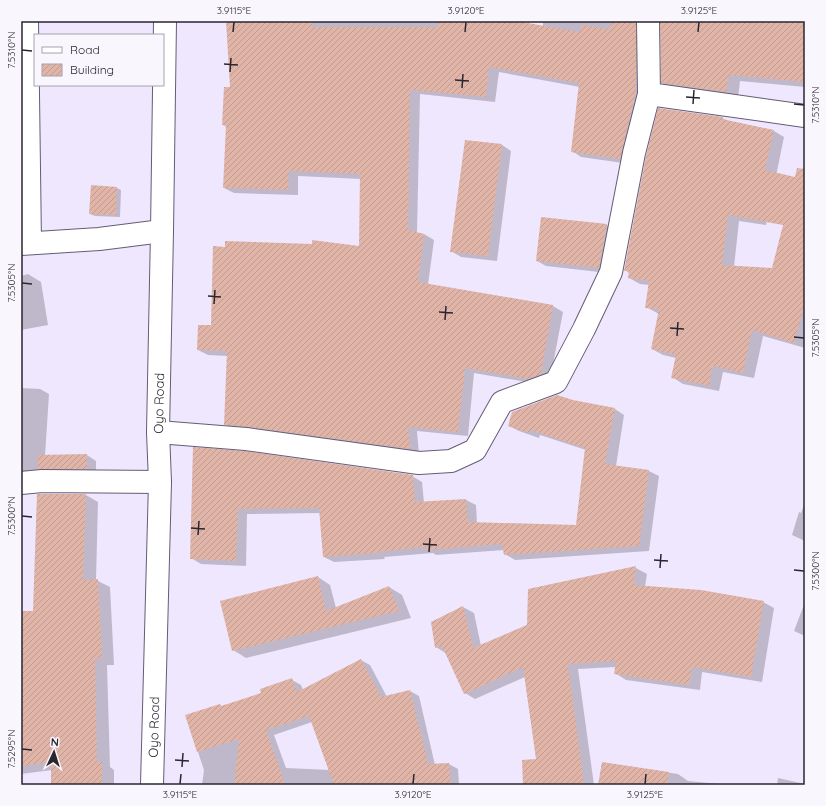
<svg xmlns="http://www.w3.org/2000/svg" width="826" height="806" font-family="Quicksand,sans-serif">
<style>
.shadow{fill:#0003;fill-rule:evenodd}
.building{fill:url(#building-hatch);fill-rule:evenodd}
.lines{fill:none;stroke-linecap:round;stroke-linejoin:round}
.minor-casing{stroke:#655c75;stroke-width:24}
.highway-casing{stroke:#655c75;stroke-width:24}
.minor{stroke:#fff;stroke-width:22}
.highway{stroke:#fff;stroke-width:22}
.ticks{fill:none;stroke:#2a2630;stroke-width:1.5}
.labels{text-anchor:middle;stroke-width:4;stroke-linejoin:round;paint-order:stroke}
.street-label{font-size:13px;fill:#2a2630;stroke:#f9f7fd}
.neatline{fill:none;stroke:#2a2630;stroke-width:1.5}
.ticks-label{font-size:10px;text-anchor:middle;fill:#2a2630}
</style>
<defs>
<pattern id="building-hatch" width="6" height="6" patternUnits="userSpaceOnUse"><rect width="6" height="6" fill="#e1b4a8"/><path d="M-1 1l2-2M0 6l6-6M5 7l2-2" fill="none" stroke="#c19b91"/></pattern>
</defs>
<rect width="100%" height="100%" fill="#efe7fe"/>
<!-- shadow -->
<path class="shadow" d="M227 21H511L543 27V21H630L635 33 645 38 630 164 581 157 572 151 580 87 499 72 495 102 420 94 417 233 424 234 434 240 428 285 553 306 563 312 550 380 538 384 474 373 468 436 417 431 419 454 234 430 225 424 228 356 208 355 198 350 212 326 226 248 360 247 361 179 298 176V195L234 193 224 188 227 127 223 125 231 88Z
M672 21H805V87L740 81 738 98 674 89 662 83Z
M722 118 728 121 774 131 784 137 766 225 739 221 734 267 772 270 805 174V348L763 336 754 378 723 372 719 391 683 384 672 377 676 358 663 355 652 349 659 314 646 307 649 285 640 284 629 278V273L625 270Z
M466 141 502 145 511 151 497 261 461 257 451 251Z
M117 188 121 190 120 217 95 216 90 214Z
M542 219 607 225 617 231 608 273 546 266 537 261Z
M28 274 41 282 48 325 21 330V276Z
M21 388 40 389 49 394 45 456 87 455 96 461V474L21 480Z
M573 401 615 409 624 415 616 466 649 471 659 476 649 551 515 560 505 554 504 550 436 555 433 553 384 557 385 559 334 562 324 557 321 513 247 514 246 566 201 564 191 558 194 448 412 476 422 482 424 503 466 500 476 505 477 523 577 526 586 450 540 435 539 438 519 431 509 426Z
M86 495 98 502 96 580 110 587 114 665H107L110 767 114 770V785H52V770L21 774V619L26 656Z
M805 502V541L792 535 799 512 801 513Z
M636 568 647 574 645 587 763 602 774 608 762 682 702 672 700 690 626 680 615 673 616 667 578 669 594 785H524L537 760 525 677 475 699 465 693 447 654 436 647 463 607 474 613 481 646 528 625 529 590Z
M318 577 330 585 336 608 389 587 402 595 411 618 246 658 233 650Z
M805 602V636L794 631Z
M361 660 370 665 387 697 410 691 419 696 435 765 449 764 458 769 459 785H202L204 770 186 716 220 705 223 707 263 694 292 680 301 685 303 690ZM312 722 330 770 286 768 274 735Z
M602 763 678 774 688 781 730 785H599Z
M778 778 805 784V785H777Z"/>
<!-- building -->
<path class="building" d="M226 21H312V27H438V21H516L580 32 581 25 610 29 611 21H636V93L620 159 571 152 579 83 489 67 486 97 410 90 408 230 424 234 418 282 553 305 541 374 528 379 465 368 458 432 408 427 410 449 248 427 224 425 227 351 197 350 198 325H211L213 246 225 247V241L312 244V240L359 246 360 174 289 171 288 190 223 188 226 125H222L224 87H230Z
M660 21H805V82L729 75 726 92 661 83Z
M658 108 723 117 722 119 774 130 765 170 795 177 797 168 805 169V304L794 343 752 330 743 373 712 366 709 386 671 378 676 355 651 349 659 309 645 308 649 281 628 278 629 271H624L646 156ZM728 215 783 225 772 268 722 265Z
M465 140 502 144 488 256 450 252Z
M91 185 117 187 116 215 89 214Z
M541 217 607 224 599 268 536 261Z
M557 395 573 400 615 408 605 464 649 470 639 546 504 555 502 544 425 550V547L375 552 376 553 323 557 319 508 238 509 236 561 190 559 193 447 245 451 413 475 415 502 466 499 468 522 576 525 585 448 530 430 529 433 508 426 512 412Z
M87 454V469H37L38 455Z
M37 494H86L83 580 98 579 102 658 95 659 97 762H102V785H51V762L21 766V611H33Z
M636 566 634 585 701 590 764 601 751 677 692 667 689 685 614 674 616 661 568 664 584 785H523L522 760 536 759 523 667 464 694 442 646 435 648 431 622 463 606 473 648 527 625 528 589Z
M318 576 326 611 389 586 399 611 232 651 220 601Z
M361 659 381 697 410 690 428 764 449 763 451 785H334L309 716 266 730 285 785H234L239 739 197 752 185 715 220 704 221 706 261 693 260 689 292 678 297 692Z
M602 762 669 772 668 785H598Z"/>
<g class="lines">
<defs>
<path id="minor" d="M27 21 30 243
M649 94 805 116
M21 244 99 239 162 231
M158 432 246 439 419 463 451 461 475 450 502 402 556 382 584 329 611 272 634 153 649 94 648 21
M21 483 42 481 160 482"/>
<g id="highway">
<path id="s1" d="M152 785 160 482 158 432 162 231 165 21"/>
</g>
</defs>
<!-- minor casing -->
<use href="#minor" class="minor-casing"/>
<!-- highway casing -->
<use href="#highway" class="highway-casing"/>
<!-- minor -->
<use href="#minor" class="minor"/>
<!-- highway -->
<use href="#highway" class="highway"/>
</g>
<!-- ticks -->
<path class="ticks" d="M233 32 234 22M465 32 466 22M698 32 699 22M22 50 32 51M224 64 238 65M230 72 231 58M455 80 469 81M462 88 463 74M686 97 700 98M693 104 694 90M794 104 804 105M22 283 32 284M208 296 221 297M214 304 215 290M439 312 453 313M445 320 446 306M670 328 684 329M677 336 678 322M794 337 804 338M22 516 32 517M191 528 205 529M198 535 199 521M423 544 437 545M429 552 430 538M654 560 668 561M660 568 661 554M794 570 804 571M22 749 32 750M175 760 189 761M182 767 183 753M180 784 181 774M413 784 414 774M645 784 646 774"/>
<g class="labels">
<!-- street labels -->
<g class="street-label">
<text dy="5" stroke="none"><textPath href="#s1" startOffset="382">Oyo Road</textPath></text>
<text dy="5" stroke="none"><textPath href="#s1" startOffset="58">Oyo Road</textPath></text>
</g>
</g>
<!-- border -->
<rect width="826" height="806" fill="none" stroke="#f9f7fd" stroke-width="44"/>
<!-- legend -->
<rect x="34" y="34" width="130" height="52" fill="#f9f7fd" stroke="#a6a3ab"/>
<rect x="42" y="47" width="20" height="6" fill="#ffffff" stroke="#a6a3ab"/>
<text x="70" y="54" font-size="12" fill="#2a2630">Road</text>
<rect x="42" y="64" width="20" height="12" fill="url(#building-hatch)" stroke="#a6a3ab"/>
<text x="70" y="74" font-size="12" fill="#2a2630">Building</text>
<!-- north arrow -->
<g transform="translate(54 752) rotate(4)" stroke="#f9f7fd" stroke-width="3" paint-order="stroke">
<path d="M0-3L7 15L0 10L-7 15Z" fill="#2a2630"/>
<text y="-6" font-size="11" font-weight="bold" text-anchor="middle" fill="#2a2630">N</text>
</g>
<rect x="22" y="22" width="782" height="762" class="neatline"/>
<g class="ticks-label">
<text x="234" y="14">3.9115°E</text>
<text x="466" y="14">3.9120°E</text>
<text x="699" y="14">3.9125°E</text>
<text transform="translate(11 50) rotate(-90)" y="4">7.5310°N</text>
<text transform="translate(815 105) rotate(-90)" y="4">7.5310°N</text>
<text transform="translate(11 283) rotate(-90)" y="4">7.5305°N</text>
<text transform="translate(815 338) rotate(-90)" y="4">7.5305°N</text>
<text transform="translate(11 516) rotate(-90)" y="4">7.5300°N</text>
<text transform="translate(815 571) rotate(-90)" y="4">7.5300°N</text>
<text transform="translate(11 749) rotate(-90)" y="4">7.5295°N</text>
<text x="180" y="798">3.9115°E</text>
<text x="413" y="798">3.9120°E</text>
<text x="645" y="798">3.9125°E</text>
</g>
</svg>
